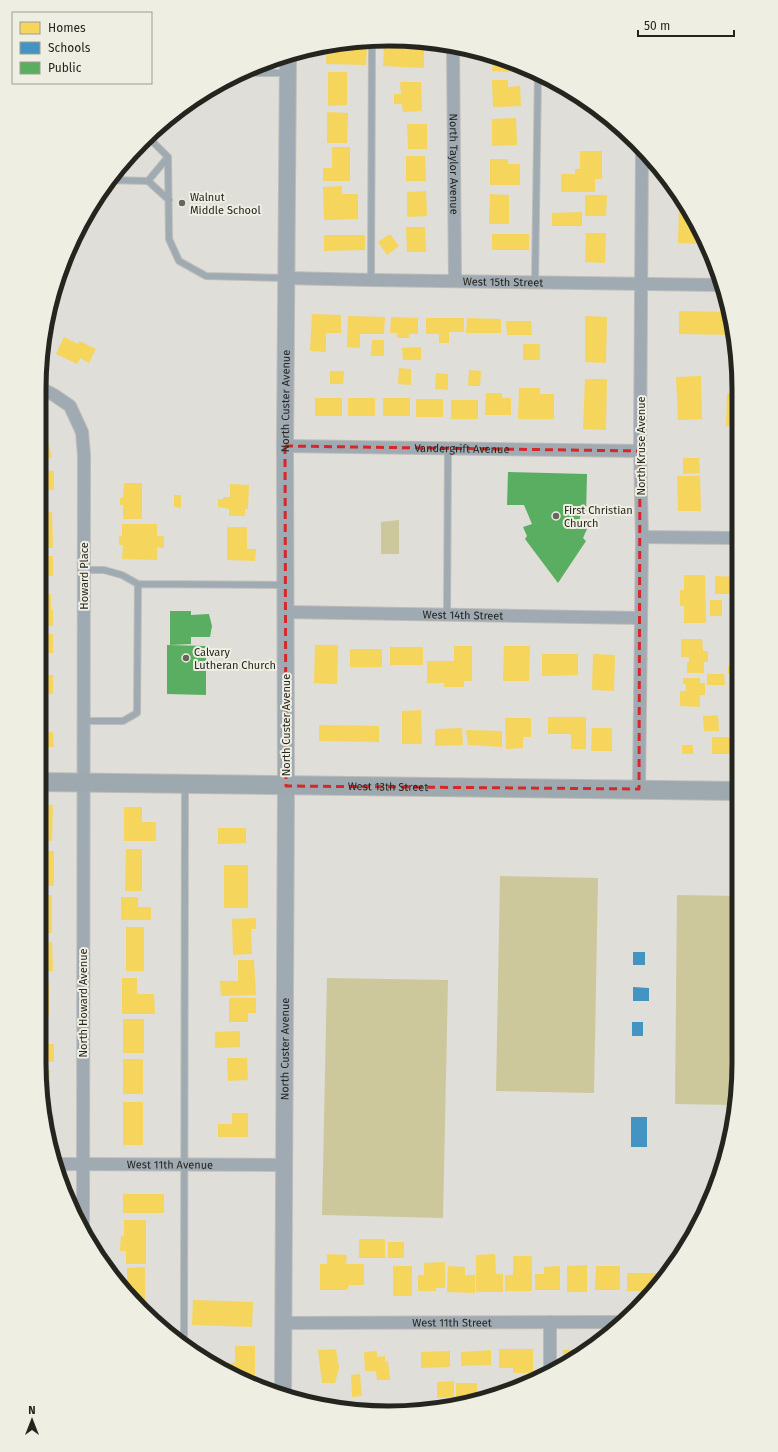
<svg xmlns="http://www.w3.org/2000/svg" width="778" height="1452" font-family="'Fira Sans',sans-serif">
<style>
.green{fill:#cdc79c}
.homes{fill:#f6d55c}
.schools{fill:#4393c3}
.public{fill:#5aae61}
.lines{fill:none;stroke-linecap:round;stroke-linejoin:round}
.service-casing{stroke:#bdbcb8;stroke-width:8}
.minor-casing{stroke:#bdbcb8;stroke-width:14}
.tertiary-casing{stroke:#bdbcb8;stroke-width:18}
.secondary-casing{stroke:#bdbcb8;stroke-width:20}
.service{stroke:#9faab2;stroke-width:6}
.minor{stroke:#9faab2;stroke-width:12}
.tertiary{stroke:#9faab2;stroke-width:16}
.secondary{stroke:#9ea8af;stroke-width:18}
.marked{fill:none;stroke:#d62828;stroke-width:3;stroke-dasharray:8 5;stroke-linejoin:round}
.poi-dot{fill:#666660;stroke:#efeee2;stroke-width:1.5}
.labels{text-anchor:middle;stroke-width:4;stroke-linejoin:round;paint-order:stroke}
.street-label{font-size:11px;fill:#252520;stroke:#efeee2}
.poi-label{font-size:11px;fill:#252520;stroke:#efeee2;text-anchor:start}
.rim{fill:none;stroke:#252520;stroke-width:5}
</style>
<rect width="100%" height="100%" fill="#dfded8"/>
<!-- green -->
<path class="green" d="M399 520V554H381V522Z
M500 876 598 878 594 1093 496 1091Z
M677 895 738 896V1086L735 1105 675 1104Z
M327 978 448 980 443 1218 322 1215Z"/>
<!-- homes -->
<path class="homes" d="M332 45 367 46 366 65 326 64 327 46Z
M384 47 424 48V68L383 66Z
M493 56 511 63V72L492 71Z
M328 72H347V105L328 106Z
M492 80H508V87L520 86 521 106 493 107Z
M400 82H421L422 111 403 112 402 104H394V94H401Z
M327 112 348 113 347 143H327Z
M516 118 517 145 492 146V119Z
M407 124H427V149H408Z
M332 147H350V181H323V168H332Z
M580 151H602V179H595V192H561V174H575V169H580Z
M406 156H425L426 181H406Z
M490 159H508V164H520V185H490Z
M342 186V194H358V219L324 220 323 187Z
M426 191 427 216 407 217V192Z
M490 194 509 195V224H489Z
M585 195H607L606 216H585Z
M679 207H685L706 244 678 243Z
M582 212V226H552V213Z
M406 227H425L426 252H407Z
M586 233H606L605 263 585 262Z
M390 234 399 246 387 255 378 242Z
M492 234H529V250H492Z
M324 235H365V250L324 251Z
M679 311 728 312 734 335 679 334Z
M312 314 341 315V333H326V352L310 351Z
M348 316 385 317 384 334H360V348L347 347Z
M585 316 607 317 606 363 585 362Z
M391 317 418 318V334H409V338H397V333H390Z
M426 318H464V332H449V343H439V334H426Z
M467 318 501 319V333H466Z
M506 321H531L532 335H507Z
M45 332 50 334 43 349Z
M64 337 78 344 79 341 96 349 89 363 80 358 77 364 56 354Z
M372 340H384V356H371Z
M523 344H540V360H523Z
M421 347V360H403L402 348Z
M399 368 411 369V385L398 384Z
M469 370 481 371 480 386H468Z
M330 371H344L343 384H330Z
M436 373 448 374V390L435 389Z
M701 376 702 419 678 420 676 377Z
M585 379H607L606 430 583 429Z
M519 388H540V394H554V419H518Z
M486 393H502V398H511V415H485Z
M727 393H736V427L726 426Z
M315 398H342V416H315Z
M348 398H375V416H348Z
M383 398H410V416H383Z
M416 399H443V417H416Z
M451 400H478V419H451Z
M40 426 44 439 40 440Z
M47 439 52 457 40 461V441Z
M683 458H699L700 473 683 474Z
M40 471H54V490H47V508L40 507Z
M677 476H700L701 511H678Z
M124 483H142V519H123V505H120V498H123Z
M230 484 249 485 248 509H245V516H229V509L218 507V499H223V497H230Z
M174 495H181V508L174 507Z
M40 512H52L53 548H40Z
M122 524H157V536H164V548L157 547V560L122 559 123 545H119V536H122Z
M227 527H247V549H256L255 561 227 560Z
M40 556H53V576H47V586H40Z
M684 575H705L706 623H684V606H680V590H684Z
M715 576 737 577V594H715Z
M39 594H51V610H53V626H39Z
M710 600H722V616H710Z
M39 634H53V653H39Z
M681 639H702L703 651H708V662H704V673H687V662H689V657H681Z
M315 645H338L337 684 314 683Z
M454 646H472V681H464V687H444V683H427V661H454Z
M504 646H530L529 681H503Z
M390 647H423V665H390Z
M350 649H382V667H350Z
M39 654H45L46 671H39Z
M542 654H578V675L542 676Z
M593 654 615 655 614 691 592 690Z
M737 665V673H728V666Z
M707 674H724L725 685H707Z
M39 675H53V694H46V713H39Z
M683 678H700V683H705V695H700V707L680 706V691H686V684H683Z
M421 710 422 744H402V711Z
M718 715 719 731H704L703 716Z
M548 717H586V749H571V734H548Z
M505 718H531V737H523V748L506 749Z
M319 725 379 726V742L319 741Z
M462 728 463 745 435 746V729Z
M592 728H612V751H591Z
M466 730 502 731V747L468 745Z
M39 732H53L54 747H39Z
M712 737H737V754H712Z
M682 745H693V754H682Z
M39 805H53L52 841 39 840Z
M124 807H142V822H156V841H124Z
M218 828H246V843L218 844Z
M126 849H142V891H125Z
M39 851H54V886H39Z
M224 865H248V908H224Z
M39 895H52V933H39Z
M121 897H138V907H151V920H121Z
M256 918V929H251L252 954 233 955 232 919Z
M126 927H144V971H126Z
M52 942 53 971 39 972V943Z
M238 960H254L256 995 221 996 220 981H238Z
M122 978H137V994H154L155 1014H122Z
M39 982H49V1016H39Z
M229 998H256V1013H248V1022H229Z
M123 1019H144V1053H123Z
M240 1031V1047L215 1048V1032Z
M39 1044H54V1062H39Z
M227 1058H247L248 1080 228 1081Z
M123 1059H143V1094H123Z
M40 1070H50V1106H46Z
M123 1102H143V1145H123Z
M232 1113H248V1137H218V1124H232Z
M48 1115H54V1146H53Z
M123 1194H164V1213H123Z
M124 1220H146V1264H126V1251H120L121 1236H124Z
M359 1239H385V1258H359Z
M388 1242H404V1258H388Z
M327 1254 347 1255 346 1264H364V1285H349L347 1290H320V1264H327Z
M495 1254 496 1274H503V1292H476V1255Z
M513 1256H532V1291H505V1275H513Z
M445 1262V1288H436V1291H418V1275H424V1263Z
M587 1265V1292H567V1266Z
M393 1266H412V1296H393Z
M448 1266 465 1267V1275H475V1293L447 1292Z
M560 1266V1290H535V1274H544V1267Z
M596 1266H620V1290H595Z
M145 1267V1308L122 1286V1282H127V1268Z
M627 1273H659V1279L651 1291H627Z
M193 1300 253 1302 252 1327 192 1325Z
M235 1346H255V1381L216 1364 235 1363Z
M336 1349 339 1368 335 1383H322L318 1350Z
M499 1349H533V1373H513V1368H499Z
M582 1349 563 1363V1350Z
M491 1350V1365L461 1366V1352Z
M377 1351V1357L385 1356V1361H388L390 1380H377L376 1371H365L364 1352Z
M450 1351V1367L421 1368V1352Z
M360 1374 362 1396 352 1397 351 1375Z
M454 1381V1397L437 1398V1382Z
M456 1383H477V1397L468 1400H456Z"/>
<!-- schools -->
<path class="schools" d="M633 952H645V965H633Z
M633 987 649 988V1001H633Z
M632 1022H643V1036H632Z
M631 1117H647V1147H631Z"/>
<!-- public -->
<path class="public" d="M508 472 587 474 586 515 581 512 579 522 587 529 583 538 586 541 558 583 525 539 527 536 523 527 532 524 524 505H507Z
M170 611H191V615L209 614 212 626 210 637H191V644L170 645Z
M167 645 206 646V695L167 694Z"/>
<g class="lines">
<defs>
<path id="service" d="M243 73H288
M148 137 168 157 169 239 179 261 206 276 286 278
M109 180 148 181 168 157
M148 181 169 200
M371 280 372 41
M535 282 538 73
M84 570H104L122 575 138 584 285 585
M447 615 448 448
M84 721H123L137 713 138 584
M184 1344 185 786"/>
<g id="minor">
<path id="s1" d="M453 46 455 281"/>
<path id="s2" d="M286 278 371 280 720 285"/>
<path d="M40 388 54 395 70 406 82 432 84 455 83 1223"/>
<path id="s3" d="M285 446 640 451"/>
<path d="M642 537 737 538"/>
<path id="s4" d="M286 612 641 618"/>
<path d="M639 789 642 537 640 451 642 150"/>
<path id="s5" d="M56 1164 285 1165"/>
<path id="s6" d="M284 1323 620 1322"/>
<path d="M550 1373V1322"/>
</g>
<g id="tertiary">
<path id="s7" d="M283 1394 286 786 285 446 288 55"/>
</g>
<g id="secondary">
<path id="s8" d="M39 782 737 791"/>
</g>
</defs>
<!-- service casing -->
<use href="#service" class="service-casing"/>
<!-- minor casing -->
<use href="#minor" class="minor-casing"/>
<!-- tertiary casing -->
<use href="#tertiary" class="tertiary-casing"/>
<!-- secondary casing -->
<use href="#secondary" class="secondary-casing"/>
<!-- service -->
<use href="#service" class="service"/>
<!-- minor -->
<use href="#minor" class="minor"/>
<!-- tertiary -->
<use href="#tertiary" class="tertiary"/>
<!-- secondary -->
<use href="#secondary" class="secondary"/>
</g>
<!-- marked area -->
<path class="marked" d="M285 446 640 451 639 789 286 786Z"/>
<!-- markers -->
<g class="poi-dot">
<circle cx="182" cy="203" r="4"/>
<circle cx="556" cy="516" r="4"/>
<circle cx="186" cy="658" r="4"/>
</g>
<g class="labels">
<!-- street labels -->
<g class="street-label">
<text dy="4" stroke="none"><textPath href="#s1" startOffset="118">North Taylor Avenue</textPath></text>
<text dy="4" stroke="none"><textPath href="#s2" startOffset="217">West 15th Street</textPath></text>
<text dy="4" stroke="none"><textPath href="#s7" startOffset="993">North Custer Avenue</textPath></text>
<text transform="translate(641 446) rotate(-90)" y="4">North Kruse Avenue</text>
<text dy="4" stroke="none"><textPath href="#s3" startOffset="177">Vandergrift Avenue</textPath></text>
<text transform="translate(84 576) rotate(-90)" y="4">Howard Place</text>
<text dy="4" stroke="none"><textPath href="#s4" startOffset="177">West 14th Street</textPath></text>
<text transform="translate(286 725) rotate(-90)" y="4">North Custer Avenue</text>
<text dy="4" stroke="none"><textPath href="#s8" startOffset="349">West 13th Street</textPath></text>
<text transform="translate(83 1003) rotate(-90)" y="4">North Howard Avenue</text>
<text dy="4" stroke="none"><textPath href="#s7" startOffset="345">North Custer Avenue</textPath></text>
<text dy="4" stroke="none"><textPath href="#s5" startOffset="114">West 11th Avenue</textPath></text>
<text dy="4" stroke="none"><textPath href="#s6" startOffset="168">West 11th Street</textPath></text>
</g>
<!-- poi labels -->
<g class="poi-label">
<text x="190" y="201">Walnut<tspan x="190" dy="13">Middle School</tspan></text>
<text x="564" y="514">First Christian<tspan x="564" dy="13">Church</tspan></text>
<text x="194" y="656">Calvary<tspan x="194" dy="13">Lutheran Church</tspan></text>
</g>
</g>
<!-- crop -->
<path d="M0 0H778V1452H0ZM389 46H389A343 343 0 0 1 732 389V1063A343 343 0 0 1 389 1406H389A343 343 0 0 1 46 1063V389A343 343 0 0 1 389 46Z" fill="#efeee2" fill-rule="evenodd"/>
<path class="rim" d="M389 46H389A343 343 0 0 1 732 389V1063A343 343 0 0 1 389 1406H389A343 343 0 0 1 46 1063V389A343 343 0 0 1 389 46Z"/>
<!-- legend -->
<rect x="12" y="12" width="140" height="72" fill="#efeee2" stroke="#9e9e94"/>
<rect x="20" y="22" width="20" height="12" fill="#f6d55c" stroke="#9e9e94"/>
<text x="48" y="32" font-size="12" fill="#252520">Homes</text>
<rect x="20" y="42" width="20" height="12" fill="#4393c3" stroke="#9e9e94"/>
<text x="48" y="52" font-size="12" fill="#252520">Schools</text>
<rect x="20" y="62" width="20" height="12" fill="#5aae61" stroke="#9e9e94"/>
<text x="48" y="72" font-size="12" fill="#252520">Public</text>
<!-- north arrow -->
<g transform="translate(32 1420)" stroke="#efeee2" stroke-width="3" paint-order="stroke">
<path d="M0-3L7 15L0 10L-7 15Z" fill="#252520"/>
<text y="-6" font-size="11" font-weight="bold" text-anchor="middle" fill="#252520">N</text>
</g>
<!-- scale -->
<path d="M638 30v6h96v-6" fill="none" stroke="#252520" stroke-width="2"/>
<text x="644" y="30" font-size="12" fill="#252520" stroke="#efeee2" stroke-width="3" paint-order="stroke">50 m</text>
</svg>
